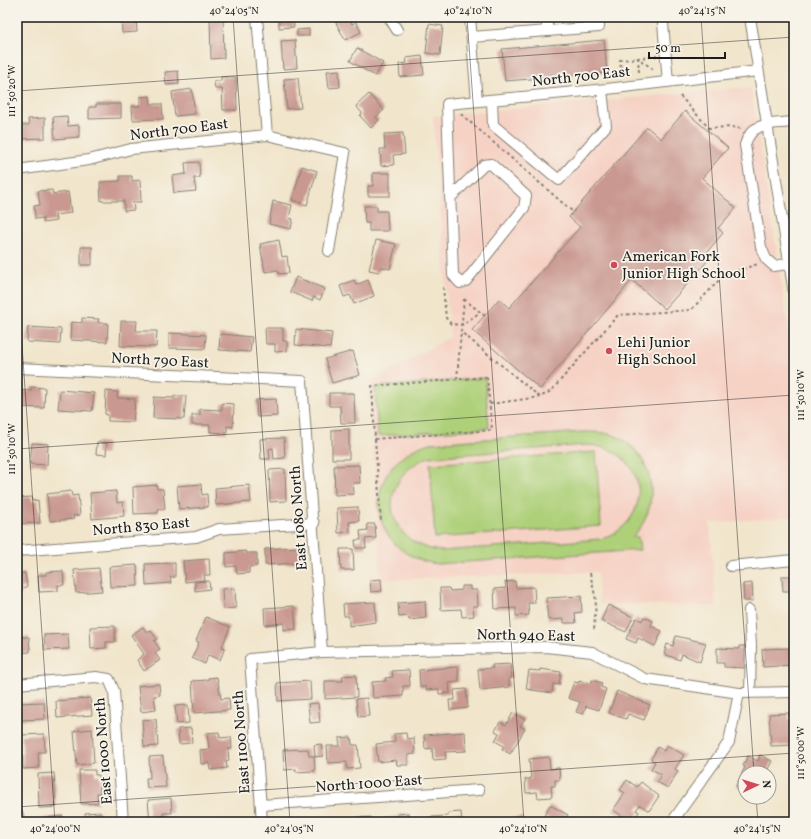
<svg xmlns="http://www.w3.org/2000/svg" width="811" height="839" font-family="Vollkorn,serif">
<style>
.built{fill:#f6d2c5}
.green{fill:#aed079;stroke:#65764a;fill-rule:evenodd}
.building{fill:#c99890}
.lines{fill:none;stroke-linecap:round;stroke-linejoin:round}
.minor-casing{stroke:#868074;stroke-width:12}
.path{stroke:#868074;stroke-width:2;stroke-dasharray:3 3;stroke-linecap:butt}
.minor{stroke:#fff;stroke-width:10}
.ticks{fill:none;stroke:#1c1c1c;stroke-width:1;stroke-opacity:0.45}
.poi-dot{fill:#d1495b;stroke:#f7f3e8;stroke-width:1.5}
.labels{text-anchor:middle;stroke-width:3.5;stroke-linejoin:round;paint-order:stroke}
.street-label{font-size:15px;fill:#1c1c1c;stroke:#f7f3e8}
.poi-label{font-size:15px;fill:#1c1c1c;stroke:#f7f3e8;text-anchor:start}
.neatline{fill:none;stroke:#1c1c1c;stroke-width:1.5}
.ticks-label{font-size:10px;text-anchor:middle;fill:#1c1c1c}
</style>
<rect width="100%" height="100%" fill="#f7f3e8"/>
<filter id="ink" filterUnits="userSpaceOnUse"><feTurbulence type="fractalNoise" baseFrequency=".025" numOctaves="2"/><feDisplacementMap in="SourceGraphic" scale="8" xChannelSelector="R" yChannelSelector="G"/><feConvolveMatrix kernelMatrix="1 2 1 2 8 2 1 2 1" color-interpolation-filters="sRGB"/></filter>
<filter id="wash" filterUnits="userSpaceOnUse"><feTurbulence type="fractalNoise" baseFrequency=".012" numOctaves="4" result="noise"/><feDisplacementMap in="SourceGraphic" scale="16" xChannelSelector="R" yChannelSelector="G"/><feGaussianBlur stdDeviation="0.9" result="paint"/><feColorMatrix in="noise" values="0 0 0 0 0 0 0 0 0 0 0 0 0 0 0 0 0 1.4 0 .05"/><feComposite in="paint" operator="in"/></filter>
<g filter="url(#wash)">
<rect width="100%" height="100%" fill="#f1e5cb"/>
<!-- built -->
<path class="built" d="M751 87 794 365V517L710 523 716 606 599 604 598 572 381 580 369 382 450 337 433 116Z"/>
<!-- green -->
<path class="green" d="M485 378 489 428 378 436 375 387Z
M584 432C595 432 607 432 618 437 656 456 662 509 632 537H638L640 550 437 564C364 554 358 464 430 443ZM588 445C647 448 658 521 601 539L441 551C383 544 374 480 428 457Z
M596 452 601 526 435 538 430 464Z"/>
<g id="blocks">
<!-- building -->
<path class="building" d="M121 17H136L137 32 122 33Z
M210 17H223L224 58 211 59Z
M279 17H293L294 27 279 28Z
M333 17H349L352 24 356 22 361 32 345 40Z
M429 24 443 26 440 55 426 53Z
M309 29V36H297V30Z
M295 40 297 68 283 69 281 41Z
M604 40 607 73 505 81 502 49Z
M357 48 383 63 375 76 350 61Z
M422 56 424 75 400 77 399 64 407 63 406 58Z
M339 70 340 87 329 88 327 71Z
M178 71 179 84 166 85 165 72Z
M221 77H236L237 110H223L222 89H215L214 81H221Z
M298 78 301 108 287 109 284 79Z
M192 89 195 114 175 116 172 92Z
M369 94 384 110 376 117 379 120 371 128 360 116 362 113 356 106Z
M150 96 151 104H162L163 119 133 120 132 106H140V97Z
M17 100H20V114H17Z
M96 104H121V118L89 119V107H96Z
M685 111 728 148 702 178 736 208 718 228 723 233 706 253 710 258 665 309 632 280 540 389 472 330 499 299 509 308 580 227 569 217 647 127 661 139Z
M67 116 68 126 79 125V137L55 139 53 117Z
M45 118V138L20 139V125H29L28 119Z
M403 133 405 154 393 155 394 165 381 166 380 149H385L384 134Z
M199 162 200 178H194L196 191 174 193 172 176 186 174 185 163Z
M302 166 317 171 307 205 292 200Z
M373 173H390V196H368V186H373Z
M120 176H132V181L140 180 141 202H133L134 210 124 211V201H101L100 182 120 181Z
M52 190 53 194 68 192 71 213 55 215 56 221 43 223V218L35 219 34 206 40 205 38 191Z
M273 201 292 205 289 218 293 219 291 229 269 224Z
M364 206H377V211H387L388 231H369V223H365Z
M279 240 282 257 287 256 289 273 279 274 278 270 265 272 260 244Z
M376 240 396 244 390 269 381 267 379 272 369 270Z
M81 247H92V265H81Z
M296 277 325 289 320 300 314 297 312 301 290 292Z
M354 280 356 285 368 280 374 296 354 304 350 295 344 297 340 286Z
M82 318 99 319 98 323H108L107 342 70 340 71 322 82 323Z
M121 321H137L136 331H157L156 347 120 346Z
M28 327 61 329 60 344 27 342Z
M265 328H283V341H287V351L275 352V344H266Z
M296 329 332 333 330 348 295 345Z
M169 333 206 335 205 349 169 348Z
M220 334 252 337 250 352 219 350Z
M353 351 360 375 332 383 325 359Z
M31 387 45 388 44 408 17 407V390L31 391Z
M60 390 94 393 92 411 58 409Z
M106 391 118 392 117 398 135 399 133 422 108 421V415L105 414Z
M329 393H354L355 423H341L340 406H329Z
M174 396H186L184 419 153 418 154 397 174 398Z
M276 399 277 416 257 417 256 400Z
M222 403 234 404 233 427 227 426V433L210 432V425H192V415H200V409L222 410Z
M349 429V459H332V430Z
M284 438 285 458 274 459 273 448 269 449 270 459H261L260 439Z
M97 442 107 443 106 455 96 454Z
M32 443 48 444 47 465 30 464Z
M359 465 360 483H353L354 494 335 495 334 466Z
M285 469 286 501 270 502 269 470Z
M201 484 202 495 207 494 208 507 179 509 177 486Z
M157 485V489H163L165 509H158V513L134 514 133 487Z
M249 485 251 502 216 505 215 488Z
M71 491 72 496 78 495 80 515 73 516 74 519 50 521 47 494Z
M116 491 117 503 123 502 124 516 92 519 90 493Z
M32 497V501L38 500 40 523 17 524V498Z
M358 507 359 521 349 522 350 532 338 533 337 508Z
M367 524H375L376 538 365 539 366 548H356L355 540H361L360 531 368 530Z
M299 547 300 563 265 565V549Z
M340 549H353L354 570H341Z
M246 551V553H257V566L249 567V573L237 574 236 566 226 567V553Z
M209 559 210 575H204L205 580 185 582 183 561Z
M175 563V577H170L171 583 146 585 145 564Z
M137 565 138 586 110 587 109 567Z
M99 568 102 591 76 593 74 570Z
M63 571 64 585H58V591L39 592 38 575H46V572Z
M25 573 27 587 21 588V595H17V574Z
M782 576H794V591H783Z
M381 579 382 591 371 592 370 580Z
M209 581 210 589 195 591V582Z
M515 581 516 588 534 587 535 603H528L529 615 516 616V608L495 609 494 589 506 588 505 582Z
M752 583 753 601H744L743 584Z
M462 586H470V590H477L478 606H473L474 616 462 617 461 609 441 610 440 588H449L450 591 462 590Z
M235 588 236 608 223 609 222 589Z
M581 596 582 612 575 613 576 623H564V619L548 620 546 598Z
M425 601 426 618 409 620 408 616 399 617 398 603Z
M375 602 376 622 349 626V616H344L343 604Z
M608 605 633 617 626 632 601 621Z
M294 606 296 629 284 630V623L265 625 264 608Z
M206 617 230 627 222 647 225 648 220 660 208 655 205 664 192 658 199 642 196 641Z
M644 617 653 621 651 626 662 631 655 646 638 638 636 643 626 639 636 618 642 621Z
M115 626V642H106V648L91 649 90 627Z
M143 627 147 633 151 631 157 639 154 641 160 649 155 653 160 660 144 671 137 660 144 654 131 635Z
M68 634 69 649 45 650 44 635Z
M676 636 706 643 700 662 682 654 680 660 664 654 667 644 673 646Z
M17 637H29L30 652 17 653Z
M739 646H748L747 668 724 667V663H717V648L739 649Z
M791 648 792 665 763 667 762 649Z
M510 664 512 678H509V687L480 690 478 669 493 668 492 665Z
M458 667 459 682 449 683 450 693 439 694V689L426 690V687H420L419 670Z
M540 669 561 672 559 685 553 684 552 693 526 689 529 670 540 671Z
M409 670 410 686H403V696L373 698 372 682 386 681 385 678 393 677 392 671Z
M356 675 357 697 325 699V681H343L342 676Z
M217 677 221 699 229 698 230 710 194 713 192 681 208 680V678Z
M592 680 602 683 601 687 606 689 599 710 586 706 583 714 576 712 580 702 568 698 574 682 579 683V681L591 684Z
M310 681 311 699 278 701 277 683Z
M159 684 160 695 154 696 156 710 141 712 138 686Z
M466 689 468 708 450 710 449 700H455L454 690Z
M617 691 650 705 644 720 628 714 626 719 609 713Z
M90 698 92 715 57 718 56 701Z
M367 698 369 716 358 717 356 699Z
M44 702 45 719 17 720V703Z
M318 703 320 722 310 723 308 704Z
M188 705 189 723 177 724 175 706Z
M513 713 525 719 520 726 525 729 510 754 502 749 504 746 495 741 499 733 495 731 500 722 506 725Z
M789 713V719H794V745L771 746 769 714Z
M156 719 158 746 144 747 142 720Z
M191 728 192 743 179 744 178 729Z
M92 729 94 763 77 765 74 731Z
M219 732 220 738 231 737 232 749H228L229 761H226L227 768 210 770 209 763 201 764 200 750 209 749 207 733Z
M465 732 466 751 445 752 446 759 433 760 432 748 425 749 424 735Z
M406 733 407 739 414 738 415 754 408 755V765H397L396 760 378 762 376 744 395 742 394 734Z
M44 734 45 752H38L39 768 23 769 22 735Z
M351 737 352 745H358L360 768 347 769V762L328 763 327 746H340L339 738Z
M321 744 323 756 315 757 314 745Z
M667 745 684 755 675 769 678 771 668 788 657 782 661 774 651 769 655 762 651 759 658 747 664 751Z
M308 749 309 756H314L315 771 296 772V769L284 770 283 750Z
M760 755 772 761 766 773H745V790L736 786 745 767 743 766 748 756 758 761Z
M163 756 166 787 147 788 146 778H150L149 757Z
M549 757 550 769 559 768 560 780H555V786H551L552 797 538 798 537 792 526 793 525 779H531L529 759Z
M79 770H95V775H99L100 793H97L98 803 81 804Z
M54 773 56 807 39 808 38 774Z
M627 780 637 787 641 782 659 796 649 811 640 805 636 810 639 812 632 822 613 810 625 793 620 790Z
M171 798 172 813H163L164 822H150L148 800Z
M550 805 568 815 564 822H554L544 816Z
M100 812 101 822H86L85 813Z
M461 812 462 822H430V817L448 816V813Z
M409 813 410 822H382V818L398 816V814Z
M63 816V822H43V818Z
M371 817V822H355V818Z
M522 817 523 822H504V819Z"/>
</g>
</g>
<g filter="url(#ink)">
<use href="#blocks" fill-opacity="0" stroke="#868074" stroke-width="1"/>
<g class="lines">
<defs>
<path id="minor" d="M257 17 267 135
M389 17 397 30
M470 17 477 101
M547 17V31
M750 17 794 293
M663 23 668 82
M472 37 599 27V17
M492 100 493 125 559 180 606 126 602 90
M794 122C773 124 751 121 745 145L761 247 766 259 774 266 794 263
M17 170 89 160 131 149 267 135 345 153 329 251
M450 198 484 165 491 164 526 196 524 208 466 281 460 283 453 275 447 104 607 89 758 71
M17 368 302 381 322 652
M17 551 196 537 219 529 314 523
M731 566 794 560
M749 610 751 646 750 693
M17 684 96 677 109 679 114 691 123 822
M261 805 479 790
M17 813 20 822
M262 822 250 659 322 652 546 647 592 652 645 679 739 693 794 692
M672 822 729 742 739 693"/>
</defs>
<!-- minor casing -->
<use href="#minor" class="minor-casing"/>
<!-- path -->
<path class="path" d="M639 72 638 58 654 70
M621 73 620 60 657 56
M680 96 709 128 732 127 742 129
M461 114 573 212
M443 287 446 318 451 324 462 325 479 313
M464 299 461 332 540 397 551 391 618 315 691 310 724 275 758 264
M464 299 485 316
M487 377 492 430 375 439 372 386Z
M457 379 461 332
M490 404 540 397
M375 439 381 522
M590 573 596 600 594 632"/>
<!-- minor -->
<use href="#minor" class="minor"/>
</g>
</g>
<!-- ticks -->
<path class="ticks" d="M233 17 290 822M467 17 524 822M701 17 754 773M17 91 794 37M17 273 55 822M17 449 794 395M756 797 758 822M17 807 794 753"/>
<!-- markers -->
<g class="poi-dot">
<circle cx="614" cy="265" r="4"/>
<circle cx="609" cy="351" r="4"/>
</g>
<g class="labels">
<!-- street labels -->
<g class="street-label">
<text transform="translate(581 76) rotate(-6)" y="5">North 700 East</text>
<text transform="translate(179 129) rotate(-7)" y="5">North 700 East</text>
<text transform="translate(160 360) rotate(3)" y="5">North 790 East</text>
<text transform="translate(298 518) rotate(-94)" y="5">East 1080 North</text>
<text transform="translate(141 526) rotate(-5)" y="5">North 830 East</text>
<text transform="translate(526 635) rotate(1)" y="5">North 940 East</text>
<text transform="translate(241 742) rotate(-94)" y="5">East 1100 North</text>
<text transform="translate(103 751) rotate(-94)" y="5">East 1000 North</text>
<text transform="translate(369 783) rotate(-4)" y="5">North 1000 East</text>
</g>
<!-- poi labels -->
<g class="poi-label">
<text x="622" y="261">American Fork<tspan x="622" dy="17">Junior High School</tspan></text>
<text x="617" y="347">Lehi Junior<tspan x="617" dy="17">High School</tspan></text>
</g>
</g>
<!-- margin -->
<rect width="811" height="839" fill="none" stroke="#f7f3e8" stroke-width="44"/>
<!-- north arrow -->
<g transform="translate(757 785) rotate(86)"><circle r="19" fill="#f7f3e8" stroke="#9f9d96"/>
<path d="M0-3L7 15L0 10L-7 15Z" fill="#d1495b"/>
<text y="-6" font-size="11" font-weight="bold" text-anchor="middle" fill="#1c1c1c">N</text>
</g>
<!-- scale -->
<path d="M649 52v6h76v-6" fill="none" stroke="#1c1c1c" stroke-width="2"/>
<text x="655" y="52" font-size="12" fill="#1c1c1c" stroke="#f7f3e8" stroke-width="3" paint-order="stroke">50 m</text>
<rect x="22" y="22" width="767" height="795" class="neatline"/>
<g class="ticks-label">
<text x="234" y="14">40°24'05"N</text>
<text x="468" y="14">40°24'10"N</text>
<text x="702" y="14">40°24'15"N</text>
<text transform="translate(11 91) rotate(-90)" y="4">111°50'20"W</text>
<text transform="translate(800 395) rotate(-90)" y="4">111°50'10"W</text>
<text transform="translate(11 449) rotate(-90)" y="4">111°50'10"W</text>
<text transform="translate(800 753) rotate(-90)" y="4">111°50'00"W</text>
<text x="55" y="832">40°24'00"N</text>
<text x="289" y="832">40°24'05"N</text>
<text x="523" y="832">40°24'10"N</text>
<text x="757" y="832">40°24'15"N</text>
</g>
</svg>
